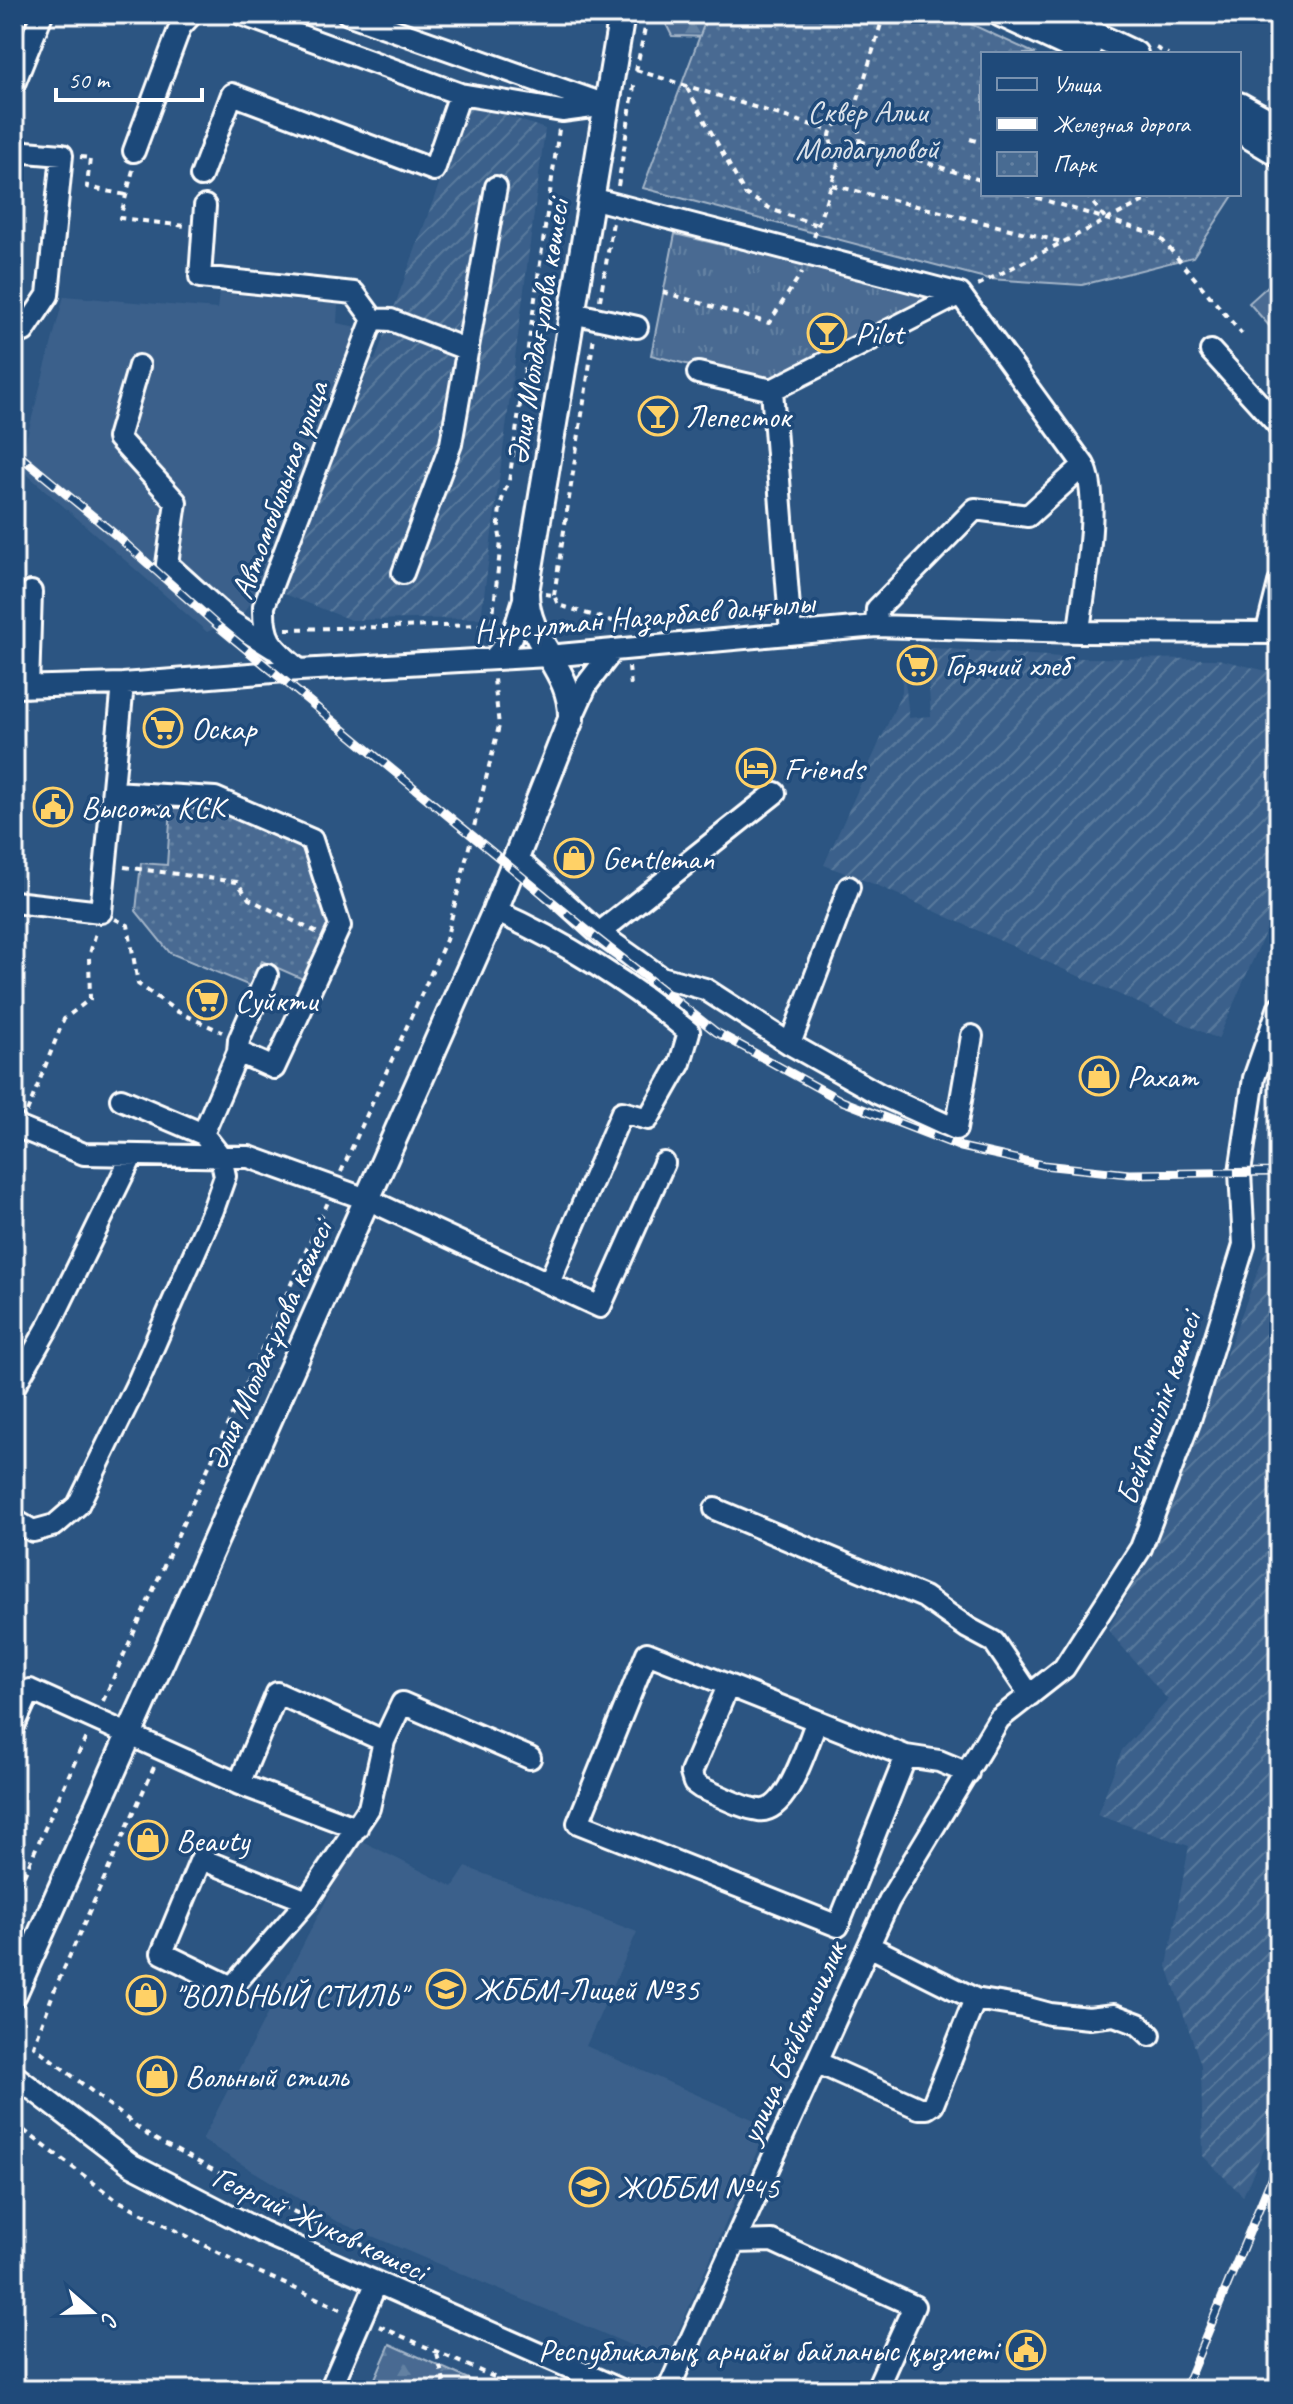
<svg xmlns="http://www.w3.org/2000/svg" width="1293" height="2404" font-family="Caveat,sans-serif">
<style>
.built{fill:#3b618b}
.industrial{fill:url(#industrial-furrows)}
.grass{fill:url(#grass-tufts);stroke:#a4b5c8;stroke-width:2}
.forest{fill:url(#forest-firs);stroke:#a4b5c8;stroke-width:2}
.park{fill:url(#park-dots);stroke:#a4b5c8;stroke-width:2}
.garden{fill:#486b92;stroke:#a4b5c8;stroke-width:2}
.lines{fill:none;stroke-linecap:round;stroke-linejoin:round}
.minor-casing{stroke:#fff;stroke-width:26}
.major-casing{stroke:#fff;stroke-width:30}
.path{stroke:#fff;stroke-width:4;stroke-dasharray:6 6;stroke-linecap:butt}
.minor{stroke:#1f4a7a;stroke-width:20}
.major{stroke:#1f4a7a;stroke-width:24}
.rail-casing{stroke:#fff;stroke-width:9}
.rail{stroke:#1f4a7a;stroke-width:6;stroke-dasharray:18;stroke-linecap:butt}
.labels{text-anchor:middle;stroke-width:7;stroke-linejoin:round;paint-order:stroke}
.park-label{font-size:32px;fill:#dae1e9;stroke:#1f4a7a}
.street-label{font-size:32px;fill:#fff;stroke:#1f4a7a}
.poi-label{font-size:32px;fill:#fff;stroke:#1f4a7a;text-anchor:start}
</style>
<defs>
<pattern id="industrial-furrows" width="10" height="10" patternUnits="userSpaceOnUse" patternTransform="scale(2)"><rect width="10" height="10" fill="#3b618b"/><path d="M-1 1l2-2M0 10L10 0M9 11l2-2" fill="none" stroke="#58799c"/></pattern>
<pattern id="grass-tufts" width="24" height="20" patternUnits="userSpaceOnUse" patternTransform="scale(2)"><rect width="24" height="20" fill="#486b92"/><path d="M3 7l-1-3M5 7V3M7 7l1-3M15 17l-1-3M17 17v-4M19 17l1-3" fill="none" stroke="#6381a2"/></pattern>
<pattern id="forest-firs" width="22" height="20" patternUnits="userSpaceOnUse" patternTransform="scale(2)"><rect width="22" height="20" fill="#486b92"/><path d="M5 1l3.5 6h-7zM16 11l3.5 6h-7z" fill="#6381a2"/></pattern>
<pattern id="park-dots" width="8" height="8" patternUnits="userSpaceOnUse" patternTransform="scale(2)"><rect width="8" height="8" fill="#486b92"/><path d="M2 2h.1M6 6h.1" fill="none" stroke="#6381a2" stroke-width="1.8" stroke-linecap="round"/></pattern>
</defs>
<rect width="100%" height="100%" fill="#2c5582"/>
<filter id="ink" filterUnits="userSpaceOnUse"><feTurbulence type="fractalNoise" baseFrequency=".0125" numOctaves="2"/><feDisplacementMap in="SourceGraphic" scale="16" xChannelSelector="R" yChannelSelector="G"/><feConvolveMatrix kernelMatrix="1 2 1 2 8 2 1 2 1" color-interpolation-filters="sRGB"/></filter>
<g filter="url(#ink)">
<!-- built -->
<path class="built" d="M219 293 338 305 337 323 357 327 254 599 242 615 207 632 14 463 24 448 64 296 217 309Z
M358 1839 453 1887 466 1867 637 1932 586 2046 768 2126 666 2360 334 2220 202 2140Z"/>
<!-- industrial -->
<path class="industrial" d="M469 102 545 129 481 618 351 620 282 593 372 360H375Z
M934 648 1076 658 1218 659 1279 674V901L1218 1039 879 886 824 865 902 692V652L909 718 931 716 926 650Z
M1279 1216V2115L1243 2196 1203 2156 1201 2065 1167 1966 1189 1846 1097 1815 1122 1750 1168 1700 1108 1630 1150 1554Z"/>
<!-- grass -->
<path class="grass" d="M675 234 936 295 764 384 651 355Z"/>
<!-- forest -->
<path class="forest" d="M661 14H720L713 37 672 36Z
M390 2344 493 2390H370Z"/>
<!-- park -->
<path class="park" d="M708 14H949L1036 54H983V194H1234L1193 257 1082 285 989 279 643 188Z
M171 807 211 809 302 847 329 927 305 980 262 961 250 986 170 953 136 911 141 863 167 865Z"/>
<!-- garden -->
<path class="garden" d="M1279 276V337L1249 303Z"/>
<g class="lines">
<defs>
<path id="minor" d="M241 14 460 94 562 111 607 105
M348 14 603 104
M14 84 42 14
M14 151 62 155 48 295 24 331 14 330
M134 151 180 27 192 14
M201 176 232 94 434 170 460 94
M591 198 960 294 1084 465 1028 516 975 509 877 609 876 626
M205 206 200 277 354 293 373 319
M572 313 637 327
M373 319 391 320 468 350
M1211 351 1279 426
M139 366 118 438 176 502 167 564 230 621 273 648
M698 373 772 390
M403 573 451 444 496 187
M1267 631 1279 583
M1079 632C1083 591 1102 499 1084 465
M791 634 772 390 960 294
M493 659 512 637 525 596
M299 670C273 647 263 642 264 606L373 319
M14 687 123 684 299 670 548 656 876 626 1079 632 1279 633
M28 687 31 592
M571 719 587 684 613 650
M517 859 599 933 661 977 705 989 790 1044 879 1094 956 1129 972 1036
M14 902 101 912 123 684
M495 911C563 941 633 985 689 1032L680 1063 648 1119 622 1112 549 1283
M599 933 775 793
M790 1044 849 887
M238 1052 239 1040 267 975
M121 1099 203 1134
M14 1123 20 1128 84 1154 249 1157 369 1200 600 1307 664 1163
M14 1387 51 1322 132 1156
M715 1509 924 1597 968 1628 994 1642 1030 1695
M14 1520 33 1531 55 1525 78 1505 138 1382 213 1210 225 1176 221 1157 203 1134 238 1052 274 1068 340 926 312 840 215 798 113 792
M728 1686 691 1773 694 1783 701 1788C719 1795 741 1808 759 1810 788 1814 807 1743 817 1721
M14 1726 30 1690 239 1784 277 1693 384 1741 369 1808 307 1901 232 1987 162 1953 201 1859 307 1901
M384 1741 402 1703 530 1758
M906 1756 838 1926 578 1823 647 1653 906 1756 939 1761 968 1773
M239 1784 357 1828
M869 1946 975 1999 1024 2007 1050 2014 1089 2018 1114 2015 1138 2024 1150 2035
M816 2062 919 2108H927L933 2104 975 1999
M14 2075 132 2165 262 2232 621 2390
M735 2242 772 2241 914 2306 876 2390
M330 2390 376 2284
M668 2390 889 1901 999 1719 1064 1668 1141 1548 1190 1420 1244 1245 1240 1172 1254 1078 1279 1007"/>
<path id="major" d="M1001 14 1088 54
M1051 14 1135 54
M1239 105 1279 127
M1239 130 1279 154
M14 1994 495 911 571 719C573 669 526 643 526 592L622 14"/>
</defs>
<!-- minor casing -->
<use href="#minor" class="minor-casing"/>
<!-- major casing -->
<use href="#major" class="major-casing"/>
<!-- path -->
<path class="path" d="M965 14 983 22
M1156 48 1168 54
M636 70 831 131
M636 71 648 14
M687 88 745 194 773 210 817 225
M830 137a15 15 0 1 1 30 0a15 15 0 1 1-30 0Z
M851 123 884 14
M970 139 983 143
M860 141 983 181
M80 157 90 158 87 187 126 195
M133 170 120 218 185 226
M832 185 1062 242
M618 186 635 80
M1025 194 1158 235 1242 334
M1086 194 1105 218
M814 237 842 152
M978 285 1158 194
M663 292 769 323 802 272
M600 300 613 222
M545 594 554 595 558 605 625 625V631
M554 595 594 337
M286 629 489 625
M491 634 501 541C496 522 500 499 509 482L559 129
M629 667 631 686
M124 867 237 882 249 899 318 933
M115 919 128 925 138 984 178 1012 222 1032
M27 1112 64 1019 90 999 89 957 97 929
M341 1172 446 940 499 726 494 679
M103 1701 328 1202
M154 1767 54 1991 34 2046 149 2136 268 2199 404 2265
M14 1897 87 1735
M14 2123 115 2199 243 2265 345 2311
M379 2326 523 2390
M437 2354 446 2390"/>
<!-- minor -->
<use href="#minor" class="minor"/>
<!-- major -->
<use href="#major" class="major"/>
<defs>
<path id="rail" d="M14 451 117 536 219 627 594 936 716 1032 842 1101 961 1147 1043 1165 1129 1174 1272 1172 1279 1170
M1184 2390 1279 2160"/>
</defs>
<!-- rail casing -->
<use href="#rail" class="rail-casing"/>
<!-- rail -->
<use href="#rail" class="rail"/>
</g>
</g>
<!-- icons -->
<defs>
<symbol id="bar-ring" viewBox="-11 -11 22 22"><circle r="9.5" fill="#1f4a7a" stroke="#ffd166" stroke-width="1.5"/><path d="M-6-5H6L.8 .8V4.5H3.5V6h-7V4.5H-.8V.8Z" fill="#ffd166"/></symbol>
<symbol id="supermarket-ring" viewBox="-11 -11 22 22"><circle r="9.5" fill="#1f4a7a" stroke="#ffd166" stroke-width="1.5"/><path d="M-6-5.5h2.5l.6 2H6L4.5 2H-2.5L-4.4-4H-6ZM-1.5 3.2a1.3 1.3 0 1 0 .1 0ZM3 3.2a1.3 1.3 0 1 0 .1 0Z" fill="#ffd166"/></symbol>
<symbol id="hotel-ring" viewBox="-11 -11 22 22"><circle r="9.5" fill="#1f4a7a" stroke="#ffd166" stroke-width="1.5"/><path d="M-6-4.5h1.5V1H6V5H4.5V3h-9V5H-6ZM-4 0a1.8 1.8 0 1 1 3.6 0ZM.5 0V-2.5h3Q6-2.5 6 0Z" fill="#ffd166"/></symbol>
<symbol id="civic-ring" viewBox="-11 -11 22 22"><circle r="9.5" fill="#1f4a7a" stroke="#ffd166" stroke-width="1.5"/><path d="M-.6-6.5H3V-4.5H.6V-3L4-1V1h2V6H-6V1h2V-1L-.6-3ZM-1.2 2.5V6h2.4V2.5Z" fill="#ffd166"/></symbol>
<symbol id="shop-ring" viewBox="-11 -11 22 22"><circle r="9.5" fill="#1f4a7a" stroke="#ffd166" stroke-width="1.5"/><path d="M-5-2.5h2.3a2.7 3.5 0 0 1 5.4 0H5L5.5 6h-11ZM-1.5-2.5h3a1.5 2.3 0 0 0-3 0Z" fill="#ffd166"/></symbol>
<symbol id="school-ring" viewBox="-11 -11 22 22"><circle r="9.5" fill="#1f4a7a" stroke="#ffd166" stroke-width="1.5"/><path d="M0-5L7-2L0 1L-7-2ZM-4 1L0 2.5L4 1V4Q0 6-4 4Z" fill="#ffd166"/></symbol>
</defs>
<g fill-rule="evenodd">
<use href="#bar-ring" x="805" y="311" width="44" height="44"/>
<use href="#bar-ring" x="636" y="394" width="44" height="44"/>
<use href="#supermarket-ring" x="895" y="643" width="44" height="44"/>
<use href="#supermarket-ring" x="141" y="706" width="44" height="44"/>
<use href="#hotel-ring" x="734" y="746" width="44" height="44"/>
<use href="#civic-ring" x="31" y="785" width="44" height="44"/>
<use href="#shop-ring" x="552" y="836" width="44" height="44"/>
<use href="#supermarket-ring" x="185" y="978" width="44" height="44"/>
<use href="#shop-ring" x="1077" y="1054" width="44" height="44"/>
<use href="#shop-ring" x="126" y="1818" width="44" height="44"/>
<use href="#school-ring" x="424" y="1967" width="44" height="44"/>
<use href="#shop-ring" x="124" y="1973" width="44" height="44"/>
<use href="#shop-ring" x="135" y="2054" width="44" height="44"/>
<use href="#school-ring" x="567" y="2165" width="44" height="44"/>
<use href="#civic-ring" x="1004" y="2328" width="44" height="44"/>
</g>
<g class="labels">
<!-- park labels -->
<g class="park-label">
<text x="867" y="122">Сквер Алии<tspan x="867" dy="37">Молдагуловой</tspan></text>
</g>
<!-- street labels -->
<g class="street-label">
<text transform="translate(537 332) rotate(-81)" y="11">Әлия Молдағұлова көшесі</text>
<text transform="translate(279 490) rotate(-70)" y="11">Автомобильная улица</text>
<text transform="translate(644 616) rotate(-5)" y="11">Нұрсұлтан Назарбаев даңғылы</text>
<text transform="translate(268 1345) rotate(-66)" y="11">Әлия Молдағұлова көшесі</text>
<text transform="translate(1158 1408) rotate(-71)" y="11">Бейбітшілік көшесі</text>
<text transform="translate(792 2042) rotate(-66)" y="11">улица Бейбитшилик</text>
<text transform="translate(320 2223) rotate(25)" y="11">Георгий Жуков көшесі</text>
</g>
<!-- poi labels -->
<g class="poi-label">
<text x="855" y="344">Pilot</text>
<text x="686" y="427">Лепесток</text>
<text x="945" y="676">Горячий хлеб</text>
<text x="191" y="739">Оскар</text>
<text x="784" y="779">Friends</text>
<text x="81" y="818">Высота КСК</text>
<text x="602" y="869">Gentleman</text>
<text x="235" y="1011">Суйкти</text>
<text x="1127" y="1087">Рахат</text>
<text x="176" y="1851">Beauty</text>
<text x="474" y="2000">ЖББМ-Лицей №35</text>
<text x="174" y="2006">"ВОЛЬНЫЙ СТИЛЬ"</text>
<text x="185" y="2087">Вольный стиль</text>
<text x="617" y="2198">ЖОББМ №45</text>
<text x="998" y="2361" text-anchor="end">Республикалық арнайы байланыс қызметі</text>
</g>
</g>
<!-- margin -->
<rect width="1293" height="2404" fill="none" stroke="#1f4a7a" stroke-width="48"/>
<rect x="24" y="24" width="1245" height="2356" fill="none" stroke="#fff" stroke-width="3" filter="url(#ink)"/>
<!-- legend -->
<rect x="981" y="52" width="260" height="144" fill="#1f4a7a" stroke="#7992af" stroke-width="2"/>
<rect x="997" y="78" width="40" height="12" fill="#1f4a7a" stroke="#7992af" stroke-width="2"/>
<text x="1053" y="92" font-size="24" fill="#ffffff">Улица</text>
<rect x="997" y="118" width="40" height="12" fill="#ffffff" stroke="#7992af" stroke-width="2"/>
<text x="1053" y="132" font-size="24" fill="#ffffff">Железная дорога</text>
<rect x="997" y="152" width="40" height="24" fill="url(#park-dots)" stroke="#7992af" stroke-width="2"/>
<text x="1053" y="172" font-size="24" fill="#ffffff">Парк</text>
<!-- north arrow -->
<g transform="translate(92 2312) rotate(110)" stroke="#1f4a7a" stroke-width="6" paint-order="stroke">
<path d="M0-6L14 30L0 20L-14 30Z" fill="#ffffff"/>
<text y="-12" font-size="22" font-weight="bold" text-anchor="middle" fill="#ffffff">С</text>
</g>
<!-- scale -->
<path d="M56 88v12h146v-12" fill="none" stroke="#ffffff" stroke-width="4"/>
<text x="68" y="88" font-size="24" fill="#ffffff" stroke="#1f4a7a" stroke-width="6" paint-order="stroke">50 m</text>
</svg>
